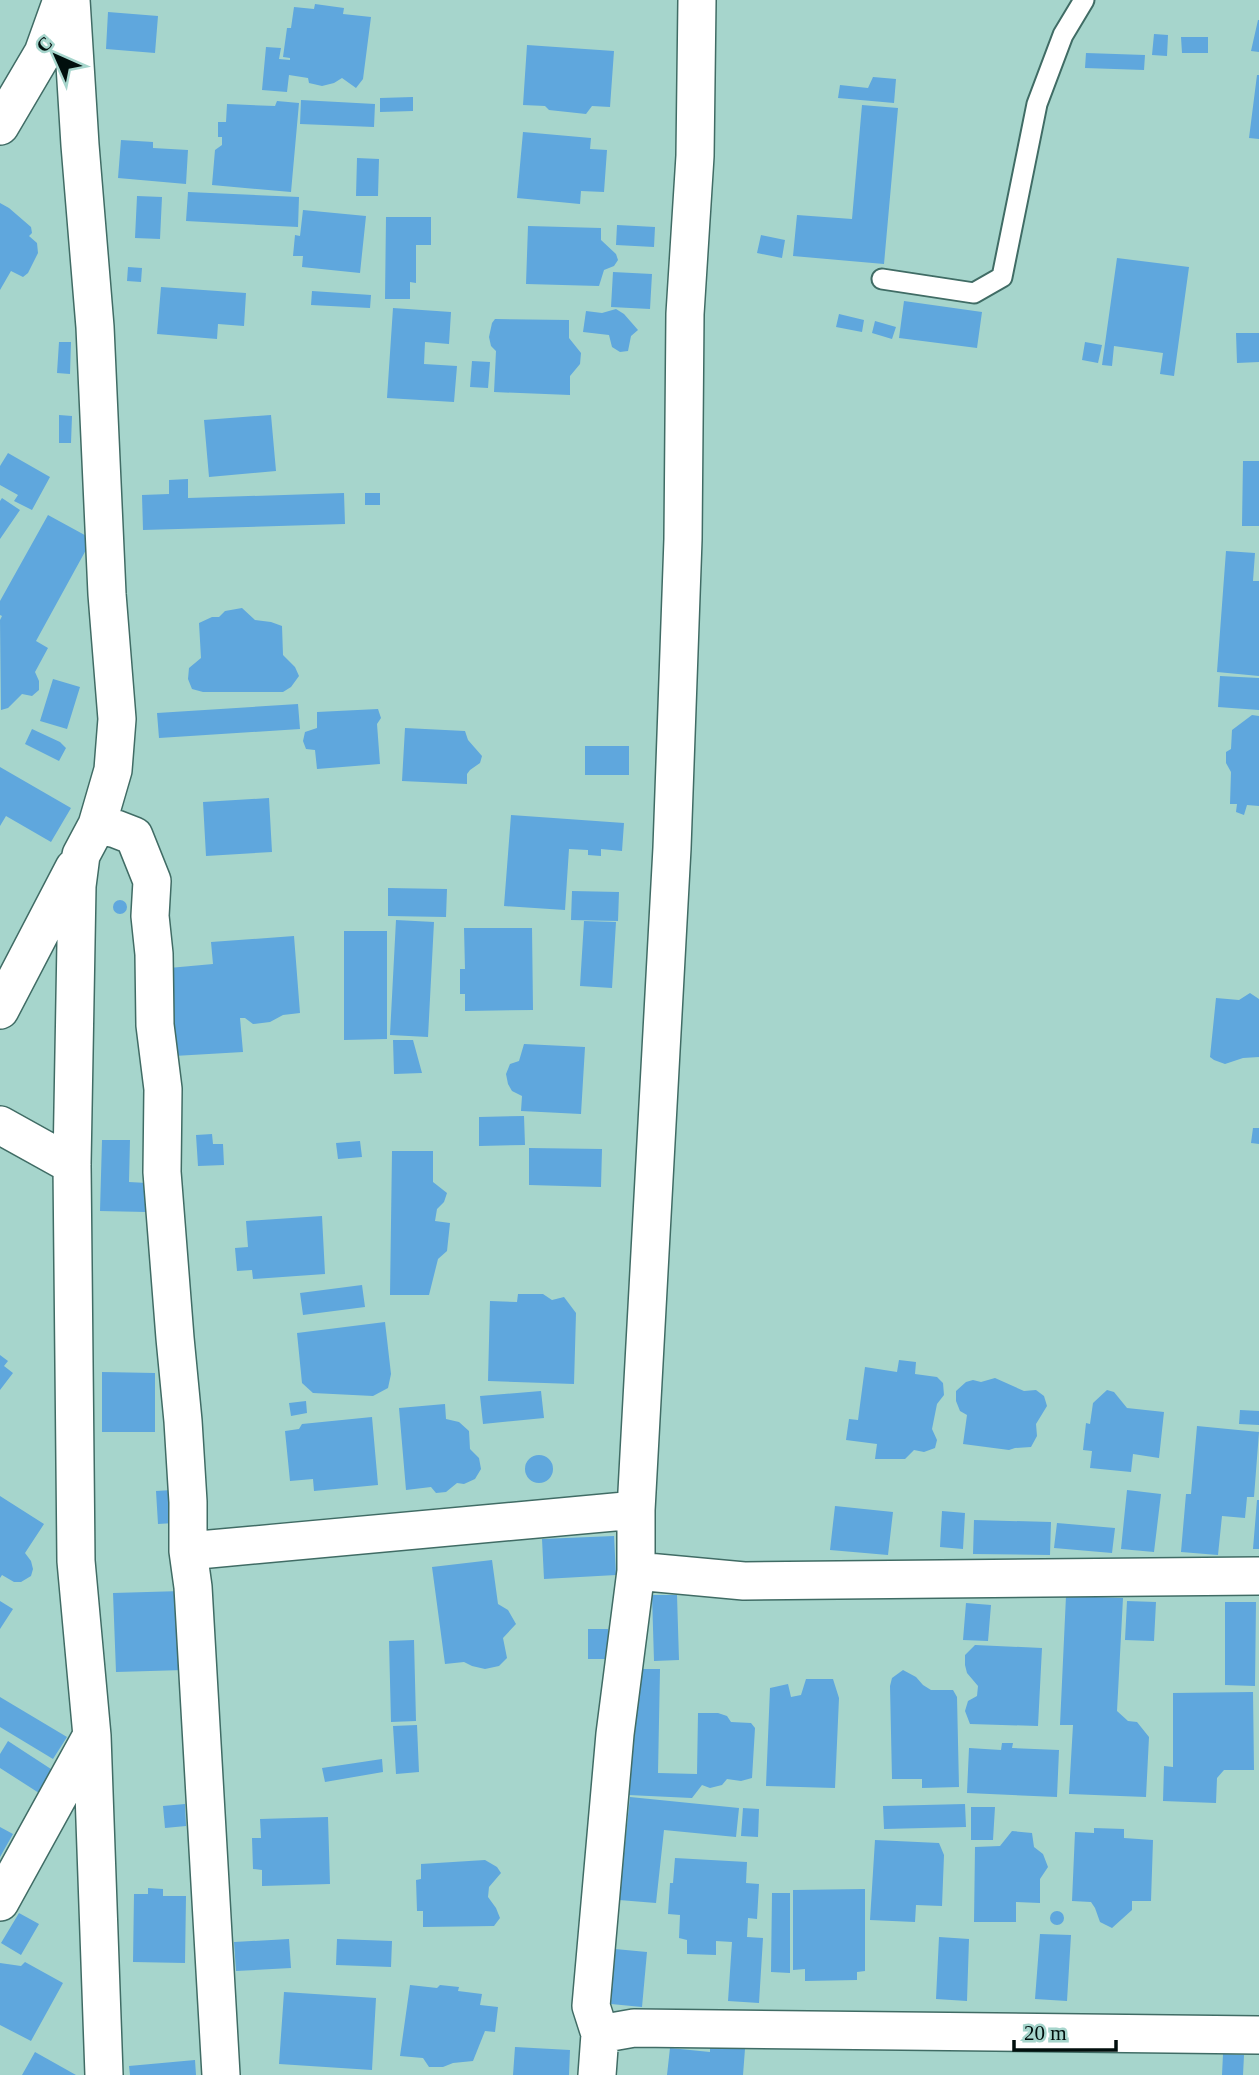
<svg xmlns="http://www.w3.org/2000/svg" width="1259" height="2075" font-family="'Times New Roman',serif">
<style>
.building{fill:#5fa7dd}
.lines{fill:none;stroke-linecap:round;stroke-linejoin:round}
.service-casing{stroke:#406c65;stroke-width:23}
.minor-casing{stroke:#406c65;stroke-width:40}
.service{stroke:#fff;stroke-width:19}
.minor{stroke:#fff;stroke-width:37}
</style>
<rect width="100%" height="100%" fill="#a6d5cc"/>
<!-- building -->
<path class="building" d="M315 4 344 8 343 14 371 17 363 79 356 88 342 78 334 83 322 86 309 83 308 78 289 75 287 92 262 90 266 47 281 48 279 59 290 60V58L283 57 287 28H291L294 7 314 9Z
M108 12 158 16 155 53 106 49Z
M1258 20H1259V52L1251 51Z
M1154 34 1168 35 1167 56 1152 55Z
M1181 37H1208V53H1182Z
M527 45 614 51 610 107 592 106 586 114 549 110 545 106 523 105Z
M1086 53 1145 55 1144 70 1085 68Z
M1257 75H1259V139L1249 138Z
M873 77 896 79 894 103 838 98 840 85 868 88Z
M413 97V111L380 112V98Z
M301 100 375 104 374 127 300 124Z
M277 101 299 103 291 192 212 185 215 150 222 145V137H218V122H226L227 104 275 106Z
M862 105 898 108 884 264 793 256 797 215 852 219Z
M523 132 591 138 590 149 607 150 604 192 581 191 580 204 517 198Z
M121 140 153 142V148L188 150 186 184 118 178Z
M357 158 379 159 378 196H356Z
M188 192 299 197 298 227 186 221Z
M137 196 162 197 160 239 135 238Z
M0 203 9 208 31 227 32 233 29 236 37 243 38 253 28 273 23 277 11 271 0 290Z
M303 210 366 216 360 273 302 267 303 256H293L295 235 300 236Z
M386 217H431V245H416V283L410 282V299H385Z
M617 225 655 227 654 247 616 245Z
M528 226 601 228V240L616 254 618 260 614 266 604 270 599 286 526 284Z
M761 235 785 240 782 258 757 253Z
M1117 258 1189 267 1174 376 1160 374 1163 353 1114 346 1112 366 1102 365Z
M128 267 142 268 141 282 127 281Z
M613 272 652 274 650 309 611 307Z
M161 287 246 293 244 326 218 324 217 339 157 334Z
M312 291 371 295 370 308 311 305Z
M904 301 982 312 977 348 899 338Z
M393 308 451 312 449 344 425 342 424 364 457 366 454 402 387 398Z
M616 309 624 314 638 330 631 336 628 351 620 352 612 347 609 335 583 332 586 311 602 313Z
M839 314 864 320 862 332 836 327Z
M495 319 569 320V338L581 353 580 364 570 376V395L494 392 496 351 491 346 489 337 492 323Z
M875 321 896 327 892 339 872 333Z
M1236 333H1259V362L1237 363Z
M59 342H71L70 374 57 373Z
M1085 342 1102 345 1098 363 1082 360Z
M472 361 490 362 488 388 470 387Z
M59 415 72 416 71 443H59Z
M271 415 276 471 209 477 204 420Z
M8 453 50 477 32 510 14 501 18 495 0 485V466Z
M1243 461H1259V526H1242Z
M188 479V498L344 493 345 524 143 530 142 495 169 494V480Z
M365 493H380V505H365Z
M2 498 20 510 0 539V501Z
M48 515 92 539 36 641 48 648 35 672 39 681V690L32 696 22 694 8 708 1 710 0 620 2 616 0 615V601Z
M1226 551 1255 553 1253 581H1259V676L1217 672Z
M242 608 255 620 271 622 282 626 283 655 295 667 299 676 291 687 283 692H203L192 689 188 679 189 668 201 658 199 623 212 617H219L225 611Z
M1220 676 1259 678V710L1218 707Z
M53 679 80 687 67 729 40 721Z
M298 704 300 729 159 738 157 713Z
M378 709 381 718 377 724 380 764 317 769 315 750 306 749 303 741 305 732 317 728V712Z
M1252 715 1259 716V806L1247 805 1244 815 1236 812 1237 804H1230L1231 772 1226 763V752L1231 749 1232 730Z
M405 728 465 731 468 740 482 756 480 763 470 770 467 774V784L402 781Z
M32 729 60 742 66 748 59 761 25 744Z
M585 746H629V775H585Z
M0 767 71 808 51 842 6 816 0 826Z
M269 798 272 852 206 856 203 802Z
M511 815 624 823 622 851 601 849V856L588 855V850L569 849 565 910 504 906Z
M388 888 447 889 446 917 388 916Z
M572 891 619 892 618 921 571 920Z
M113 907a7 7 0 1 1 14 0a7 7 0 1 1-14 0Z
M396 920 434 922 428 1037 390 1035Z
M584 921 616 922 612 988 580 986Z
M464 928H532L533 1010 465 1011V994H460V969H465Z
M344 931H387V1039L344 1040Z
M294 936 300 1013 283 1015 270 1022 253 1024 245 1018H240L243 1052 174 1056 169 968 213 964 211 942Z
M1250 993 1259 999V1057L1243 1058 1225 1064 1214 1060 1210 1057 1216 998 1239 1000Z
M393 1040H413L422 1073 394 1074Z
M524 1044 585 1047 581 1114 521 1111 522 1096 512 1091 508 1084 506 1074 510 1064 519 1061Z
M524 1116 525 1145 479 1146V1117Z
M1253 1128H1259V1144L1251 1143Z
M212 1134 213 1144H223L224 1165 198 1166 196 1135Z
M102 1140H130L129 1182 147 1183 146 1212 100 1211Z
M360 1141 362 1157 338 1159 336 1143Z
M529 1148 602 1149 601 1187 529 1185Z
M392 1151H433V1182L447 1193 444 1202 437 1209 435 1221 450 1223 447 1251 438 1259 429 1295H390Z
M322 1216 325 1274 253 1279 252 1270 237 1271 235 1248 248 1247 246 1221Z
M362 1285 365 1307 303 1315 300 1293Z
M518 1294H543L552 1300 564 1297 576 1313 574 1384 488 1381 490 1301 517 1302Z
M385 1322 391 1374 388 1388 373 1396 313 1393 302 1383 297 1333Z
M0 1355 8 1361 4 1366 13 1373 0 1390Z
M899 1360 916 1362 915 1374 937 1377 943 1383 944 1395 937 1404 932 1429 937 1440 935 1448 924 1452 914 1450 905 1459H875L877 1444 846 1440 849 1419 858 1420 865 1367 897 1372Z
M102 1372 155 1373V1432H102Z
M995 1378 1024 1391 1036 1390 1044 1396 1047 1406 1036 1424 1037 1436 1031 1447 1015 1448 1009 1450 963 1444 967 1415 960 1411 956 1401V1391L966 1382 973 1380 981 1382Z
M1107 1390 1114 1392 1127 1408 1164 1412 1159 1458 1133 1454 1131 1472 1090 1468 1092 1451 1083 1450 1086 1423 1090 1424 1093 1403Z
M541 1391 544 1418 483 1424 480 1396Z
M306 1401 307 1413 291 1416 289 1403Z
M445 1404 446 1419 459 1422 469 1431 470 1449 479 1458 481 1469 475 1479 464 1484 457 1483 446 1492 436 1493 431 1487 406 1490 399 1408Z
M1240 1410 1259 1411V1425L1239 1424Z
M372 1417 378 1485 314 1491 313 1479 290 1481 285 1431 299 1429 302 1424Z
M1197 1426 1259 1432 1254 1497H1247L1245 1518 1222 1516 1218 1555 1181 1552 1186 1494H1191Z
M525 1469a14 14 0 1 1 28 0a14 14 0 1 1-28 0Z
M172 1490 174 1523 158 1524 156 1491Z
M1127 1490 1161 1494 1154 1552 1121 1549Z
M0 1496 44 1524 25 1553 31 1561 33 1569 31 1576 21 1582H14L2 1575 0 1578Z
M1257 1500H1259V1549H1253Z
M835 1506 893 1512 888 1555 830 1550Z
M942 1511 965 1513 963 1549 940 1547Z
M974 1520 1051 1522 1050 1555 973 1554Z
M1057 1523 1115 1528 1112 1553 1054 1548Z
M614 1536 616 1575 544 1579 542 1539Z
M492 1560 498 1604 508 1610 516 1624 503 1638 507 1658 499 1666 485 1669 472 1666 464 1662 445 1664 432 1567Z
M182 1591 184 1670 116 1672 113 1593Z
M652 1595H677L679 1660 654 1661Z
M1066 1596 1123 1598 1117 1711 1128 1721 1137 1722 1149 1737 1146 1797 1069 1794 1073 1725H1060Z
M0 1601 13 1609 0 1629Z
M1127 1601 1156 1602 1154 1641 1125 1640Z
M1225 1602H1256L1255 1686 1225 1685Z
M966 1603 991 1605 988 1641 963 1640Z
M588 1629H608V1659H588Z
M414 1640 416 1721 391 1722 389 1641Z
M975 1645 1042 1648 1038 1726 970 1724 965 1711 968 1701 977 1696 978 1686 967 1673 965 1665V1655Z
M641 1669H660L658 1773 697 1774 698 1713H718L727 1716 731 1722 751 1723 755 1728 752 1778 741 1781 727 1779 722 1785 710 1788 702 1785 692 1798 628 1795 634 1695 640 1693Z
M903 1670 916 1677 923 1685 931 1690H953L957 1697 959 1787 922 1788V1779H892L890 1686 892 1678Z
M806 1679H833L839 1698 835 1788 766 1786 770 1688 788 1684 791 1697 801 1695Z
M1253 1692 1254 1770H1224L1217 1778 1216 1803 1163 1801 1164 1766 1173 1767V1693Z
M0 1697 67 1737 53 1759 0 1727Z
M417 1725 419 1772 396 1774 393 1726Z
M8 1741 54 1771 39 1793 0 1768V1754Z
M1002 1743H1013L1012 1748 1059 1750 1057 1797 967 1793 969 1748 1001 1750Z
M382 1759 383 1772 325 1782 322 1768Z
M630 1797 739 1808 736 1837 664 1830 656 1903 619 1900Z
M185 1804 186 1826 165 1828 163 1806Z
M965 1804 966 1827 884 1829 883 1806Z
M971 1807H995L993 1840H971Z
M743 1808 759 1809 758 1837 741 1836Z
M328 1817 330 1884 262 1886V1870L253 1869 252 1838H261L260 1819Z
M0 1827 13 1834 0 1857Z
M1094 1828 1124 1829V1838L1153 1840 1151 1901H1132V1910L1112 1928 1100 1922 1095 1908 1091 1902 1072 1901 1075 1832 1094 1833Z
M1012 1831 1032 1833 1034 1847 1043 1854 1048 1867 1040 1879V1903L1016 1902V1922H974L975 1847 1000 1846Z
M875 1840 939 1843 944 1855 942 1906 916 1905 915 1922 870 1920Z
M675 1858 747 1862 746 1883 759 1884 757 1919 748 1918 747 1937 763 1938 759 2003 728 2001 732 1942 716 1941V1955L687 1954V1940L679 1938 680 1915 668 1914 670 1883H673Z
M485 1860 497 1867 501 1873 489 1887 488 1897 496 1908 500 1918 494 1926 423 1927V1911H417L416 1880 421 1879V1864Z
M148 1888 163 1889V1896H186L185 1963 133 1962 134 1894H148Z
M865 1889V1971L857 1972V1980L805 1981V1969L793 1970V1890Z
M772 1893H790V1973L771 1972Z
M1050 1918a7 7 0 1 1 14 0a7 7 0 1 1-14 0Z
M19 1913 39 1924 21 1955 1 1943Z
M1040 1934 1071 1935 1067 2001 1035 1999Z
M939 1937 969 1939 967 2001 936 1999Z
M289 1939 291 1968 236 1971 234 1942Z
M337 1939 392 1941 391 1967 336 1965Z
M615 1949 647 1952 642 2007 611 2004Z
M25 1962 63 1983 31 2041 0 2025V1963L21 1966Z
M410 1985 437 1988 440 1985 459 1987 458 1991 482 1994 480 2005 498 2007 495 2032 485 2031 473 2061 453 2063 443 2067H429L423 2058 400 2056Z
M284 1992 376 1998 372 2070 279 2064Z
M710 2046 745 2049 743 2075H667L670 2048 710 2052Z
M515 2047 570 2050 569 2075H513Z
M35 2052 76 2075H22Z
M1223 2054 1244 2055 1243 2075H1222Z
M195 2060 196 2075H130L129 2066Z"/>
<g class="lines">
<defs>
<path id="service" d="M882 279 974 293 1002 277 1037 104 1063 35 1084 0"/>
<path id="minor" d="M71 0 80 145 95 327 107 594 117 719 113 770 97 825 81 855 77 886 72 1165 76 1561 92 1736 104 2075
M0 126 43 53 62 0
M97 825 116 829 134 836 152 881 150 916 154 954 155 1025 163 1089 162 1172 175 1338 183 1421 188 1502V1551L193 1587 221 2075
M0 1010 74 868
M0 1125 72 1165
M188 1551 636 1510
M636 1571 744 1581 1259 1576
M0 1902 91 1737
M600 2034 634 2028 1259 2035
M597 2075 600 2034 591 2006 615 1734 636 1571V1510L672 848 683 539 685 314 695 156 697 0"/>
</defs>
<!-- service casing -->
<use href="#service" class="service-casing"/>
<!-- minor casing -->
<use href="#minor" class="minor-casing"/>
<!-- service -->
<use href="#service" class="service"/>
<!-- minor -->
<use href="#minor" class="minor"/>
</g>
<!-- north arrow -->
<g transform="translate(56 56) rotate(315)" stroke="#a6d5cc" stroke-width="5" paint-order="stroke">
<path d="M0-5L12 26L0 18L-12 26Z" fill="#010f0d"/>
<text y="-10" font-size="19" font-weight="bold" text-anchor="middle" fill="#010f0d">С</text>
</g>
<!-- scale -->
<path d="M1014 2040v10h102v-10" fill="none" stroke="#010f0d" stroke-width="3.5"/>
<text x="1024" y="2040" font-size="21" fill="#010f0d" stroke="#a6d5cc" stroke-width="5" paint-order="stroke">20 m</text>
</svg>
